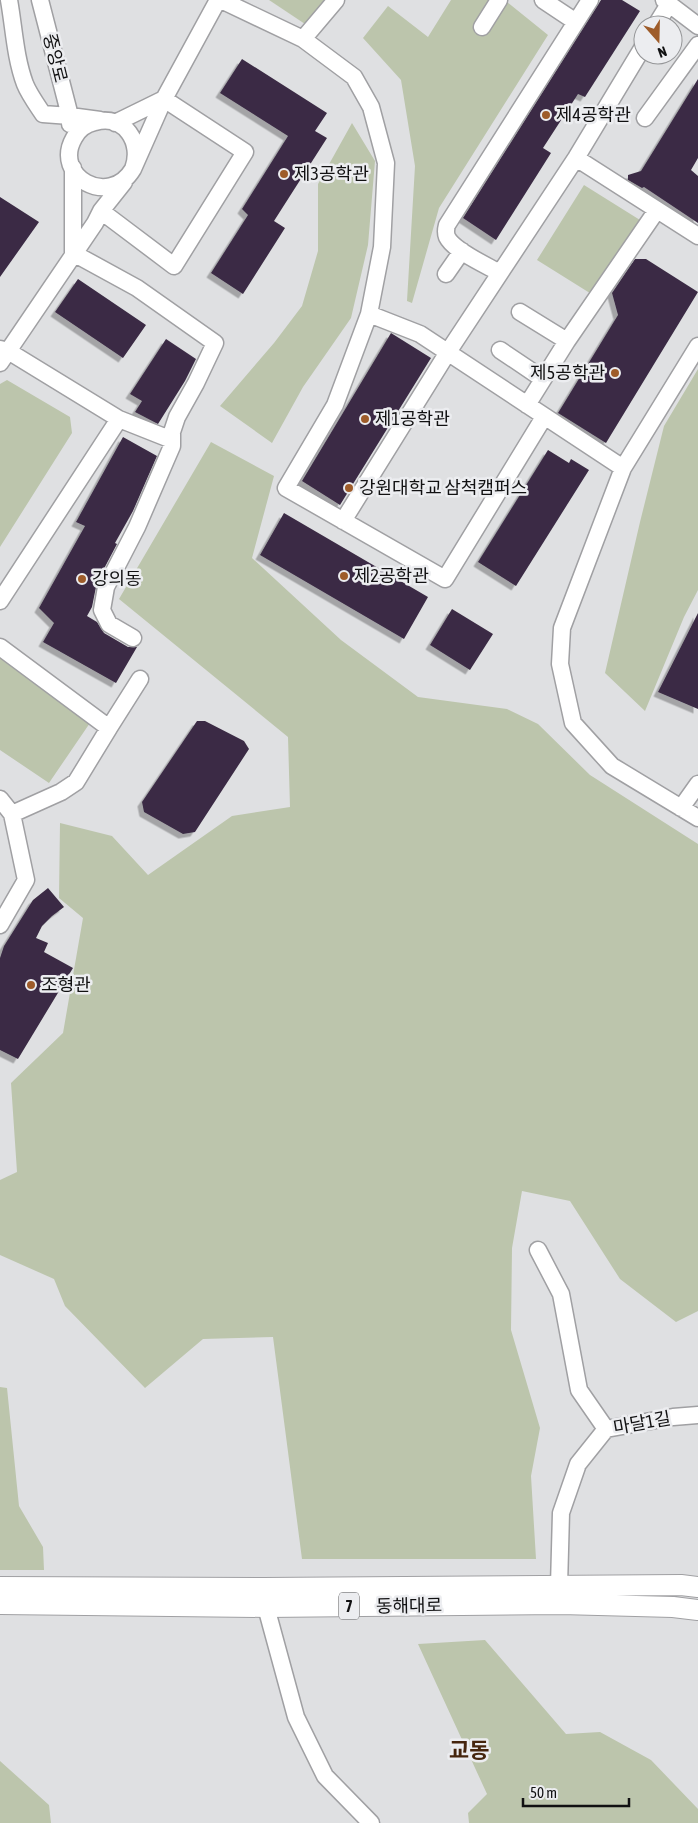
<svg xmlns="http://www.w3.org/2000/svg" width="698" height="1823" font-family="'Asap Condensed','Noto Sans KR',sans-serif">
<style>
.green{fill:#bcc5ac}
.building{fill:#3b2c44;filter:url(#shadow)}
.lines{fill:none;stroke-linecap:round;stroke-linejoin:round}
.minor-casing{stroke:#a0a0a3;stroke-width:19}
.major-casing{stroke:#a0a0a3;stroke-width:22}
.minor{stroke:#fff;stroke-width:16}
.major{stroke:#fff;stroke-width:20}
.poi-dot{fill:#9e5c2a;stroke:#ecedf0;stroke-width:2}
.labels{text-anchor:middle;stroke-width:5;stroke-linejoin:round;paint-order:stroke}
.shield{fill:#ecedf0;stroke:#535355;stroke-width:1}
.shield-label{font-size:16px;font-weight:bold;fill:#111112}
.street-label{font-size:18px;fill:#111112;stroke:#ecedf0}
.poi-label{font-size:18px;fill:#111112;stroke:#ecedf0;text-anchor:start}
.district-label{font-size:22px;font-weight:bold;fill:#45250d;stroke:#ecedf0}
</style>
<defs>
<filter id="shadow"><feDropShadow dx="-4.5" dy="4.5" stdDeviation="0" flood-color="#0004"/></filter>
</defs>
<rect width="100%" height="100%" fill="#dfe0e2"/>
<!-- green -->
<path class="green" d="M269 0H329L308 26Z
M451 0H507V2L548 35 439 208 412 303 407 301 415 166 401 80 363 38 388 6 428 37Z
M352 123 375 161 368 245 351 318 303 387 272 443 220 406 274 343 302 306 318 251V184Z
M584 185 648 225 601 300 537 260Z
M698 369V590L684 617 645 711 605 673 640 522 664 426Z
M7 380 70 417 72 433 0 547V384Z
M211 442 274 476 252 558 341 640 418 697 507 709 538 724 590 775 698 844V1311L676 1322 620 1279 570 1201 522 1191 512 1248 511 1330 540 1428 531 1476 536 1559H302L273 1337 203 1339 145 1388 65 1306 54 1279 0 1255V1180L17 1172 11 1083 63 1033 83 918 59 898 60 823 112 836 148 875 232 816 290 807 288 737 119 599Z
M0 656 94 717 49 783 0 750Z
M0 1387 7 1388 19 1506 43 1547 44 1570H0Z
M485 1640 566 1734 600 1732 651 1760 698 1809V1823H469L468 1813 487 1794 418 1644Z
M0 1761 49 1805 51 1823H0Z"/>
<!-- building -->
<path class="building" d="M601 0H622L640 11 585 97 578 94 543 148 551 153 496 240 463 218Z
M242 59 327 113 315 131 327 138 274 221 285 228 243 294 211 273 248 215 242 209 288 136 220 93Z
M698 79V158L691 170 698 176V223L644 187 642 188 628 180V175L641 171Z
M0 197 39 222 0 277Z
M635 259H646L698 292 606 443 558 413 618 315 612 293Z
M78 279 146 325 123 358 55 312Z
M391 333 431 358 340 505 302 481Z
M166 339 196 359 185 381 158 424 135 412 142 401 130 394Z
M123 437 157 456 133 511 115 543 117 544 97 582 92 607 87 616 97 622 104 633 128 647H137L116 683 43 642 54 623 39 608 85 526 76 522Z
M548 450 569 463 571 459 589 470 516 586 478 562Z
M284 513 428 597 404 639 260 555Z
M452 609 493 634 470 670 430 645Z
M698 613V709L658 692Z
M197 721H205L244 741 249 749 195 832 183 834 144 812 142 802Z
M48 888 64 907 52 916 42 926 36 938 48 943 44 952 73 968 18 1059 0 1050V958L4 946 33 900Z"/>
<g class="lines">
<defs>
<path id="minor" d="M9 0C14 28 15 57 25 84 29 94 37 105 43 114L70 116 100 120
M40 0 70 116V124
M221 0 303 39 354 77 371 107 386 163 382 247 369 314 335 405 286 488 445 579 544 417
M543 0 576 22 590 0
M669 4 698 26
M656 25 669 4 664 0
M482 27 499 0
M303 39 336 0
M645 118 698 45
M115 123 164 99
M576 158 698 236
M73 168V253
M133 169C143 143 125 114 95 122 86 124 78 130 74 138 52 176 109 209 133 169L164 99 218 0
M101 211 174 266 245 152 164 99
M73 253 137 288 215 343 196 383 177 417 172 432V446L137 527 106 587 102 610 109 624 133 638
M500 273C486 265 454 251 447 237 445 232 446 229 447 225L576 22
M446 274 462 251
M520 312 567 341 527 405
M369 314 420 334 623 468 562 628 560 664 573 723 612 766 698 818
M567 341 657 210
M0 349 8 351 119 419 0 601
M500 350 543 379
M0 363 95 223 101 211 124 182
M119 419 172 440
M623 468 698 346
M343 521 448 352 576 158 643 47
M0 647 109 728 76 782 61 792 12 814
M109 728 140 679
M0 799 12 814 26 880 0 925
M681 808 698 784
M538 1250 561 1294 579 1390 606 1429
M559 1586 561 1513 578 1464 606 1429 673 1417 698 1415
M266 1607 296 1717 325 1776 371 1823"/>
<path id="major" d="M0 1587 263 1588 681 1585 698 1587
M0 1604 266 1607 561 1604 673 1607 698 1610"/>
</defs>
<!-- minor casing -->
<use href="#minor" class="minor-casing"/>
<!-- major casing -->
<use href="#major" class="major-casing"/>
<!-- minor -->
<use href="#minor" class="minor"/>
<!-- major -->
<use href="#major" class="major"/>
</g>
<!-- markers -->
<g class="poi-dot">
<circle cx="546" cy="115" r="5"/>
<circle cx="284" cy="174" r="5"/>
<circle cx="615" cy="373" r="5"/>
<circle cx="365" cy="419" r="5"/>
<circle cx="349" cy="488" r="5"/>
<circle cx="344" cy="576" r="5"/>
<circle cx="82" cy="579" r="5"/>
<circle cx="31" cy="985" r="5"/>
</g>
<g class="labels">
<!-- shield labels -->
<rect class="shield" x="339" y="1592.5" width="20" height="27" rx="4"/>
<g class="shield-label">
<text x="349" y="1612">7</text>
</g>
<!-- street labels -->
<g class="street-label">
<text transform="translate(55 58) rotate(76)" y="6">중앙로</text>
<text transform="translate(642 1423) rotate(-10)" y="6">마달1길</text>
<text transform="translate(409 1606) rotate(-1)" y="6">동해대로</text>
</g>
<!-- poi labels -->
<g class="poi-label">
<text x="556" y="121">제4공학관</text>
<text x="294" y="180">제3공학관</text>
<text x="605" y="379" text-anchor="end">제5공학관</text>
<text x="375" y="425">제1공학관</text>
<text x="359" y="494">강원대학교 삼척캠퍼스</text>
<text x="354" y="582">제2공학관</text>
<text x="92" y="585">강의동</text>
<text x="41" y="991">조형관</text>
</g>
<!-- district labels -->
<g class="district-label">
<text x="469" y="1758">교동</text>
</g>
</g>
<!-- north arrow -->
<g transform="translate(658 40) rotate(160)"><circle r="24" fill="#ecedf0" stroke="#949597"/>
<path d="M0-4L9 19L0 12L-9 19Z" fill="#9e5c2a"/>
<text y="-8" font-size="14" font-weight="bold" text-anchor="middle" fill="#111112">N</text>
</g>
<!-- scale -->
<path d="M523 1798v8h106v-8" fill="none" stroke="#111112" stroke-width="2.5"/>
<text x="530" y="1798" font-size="15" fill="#111112" stroke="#ecedf0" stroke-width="4" paint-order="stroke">50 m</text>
</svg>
